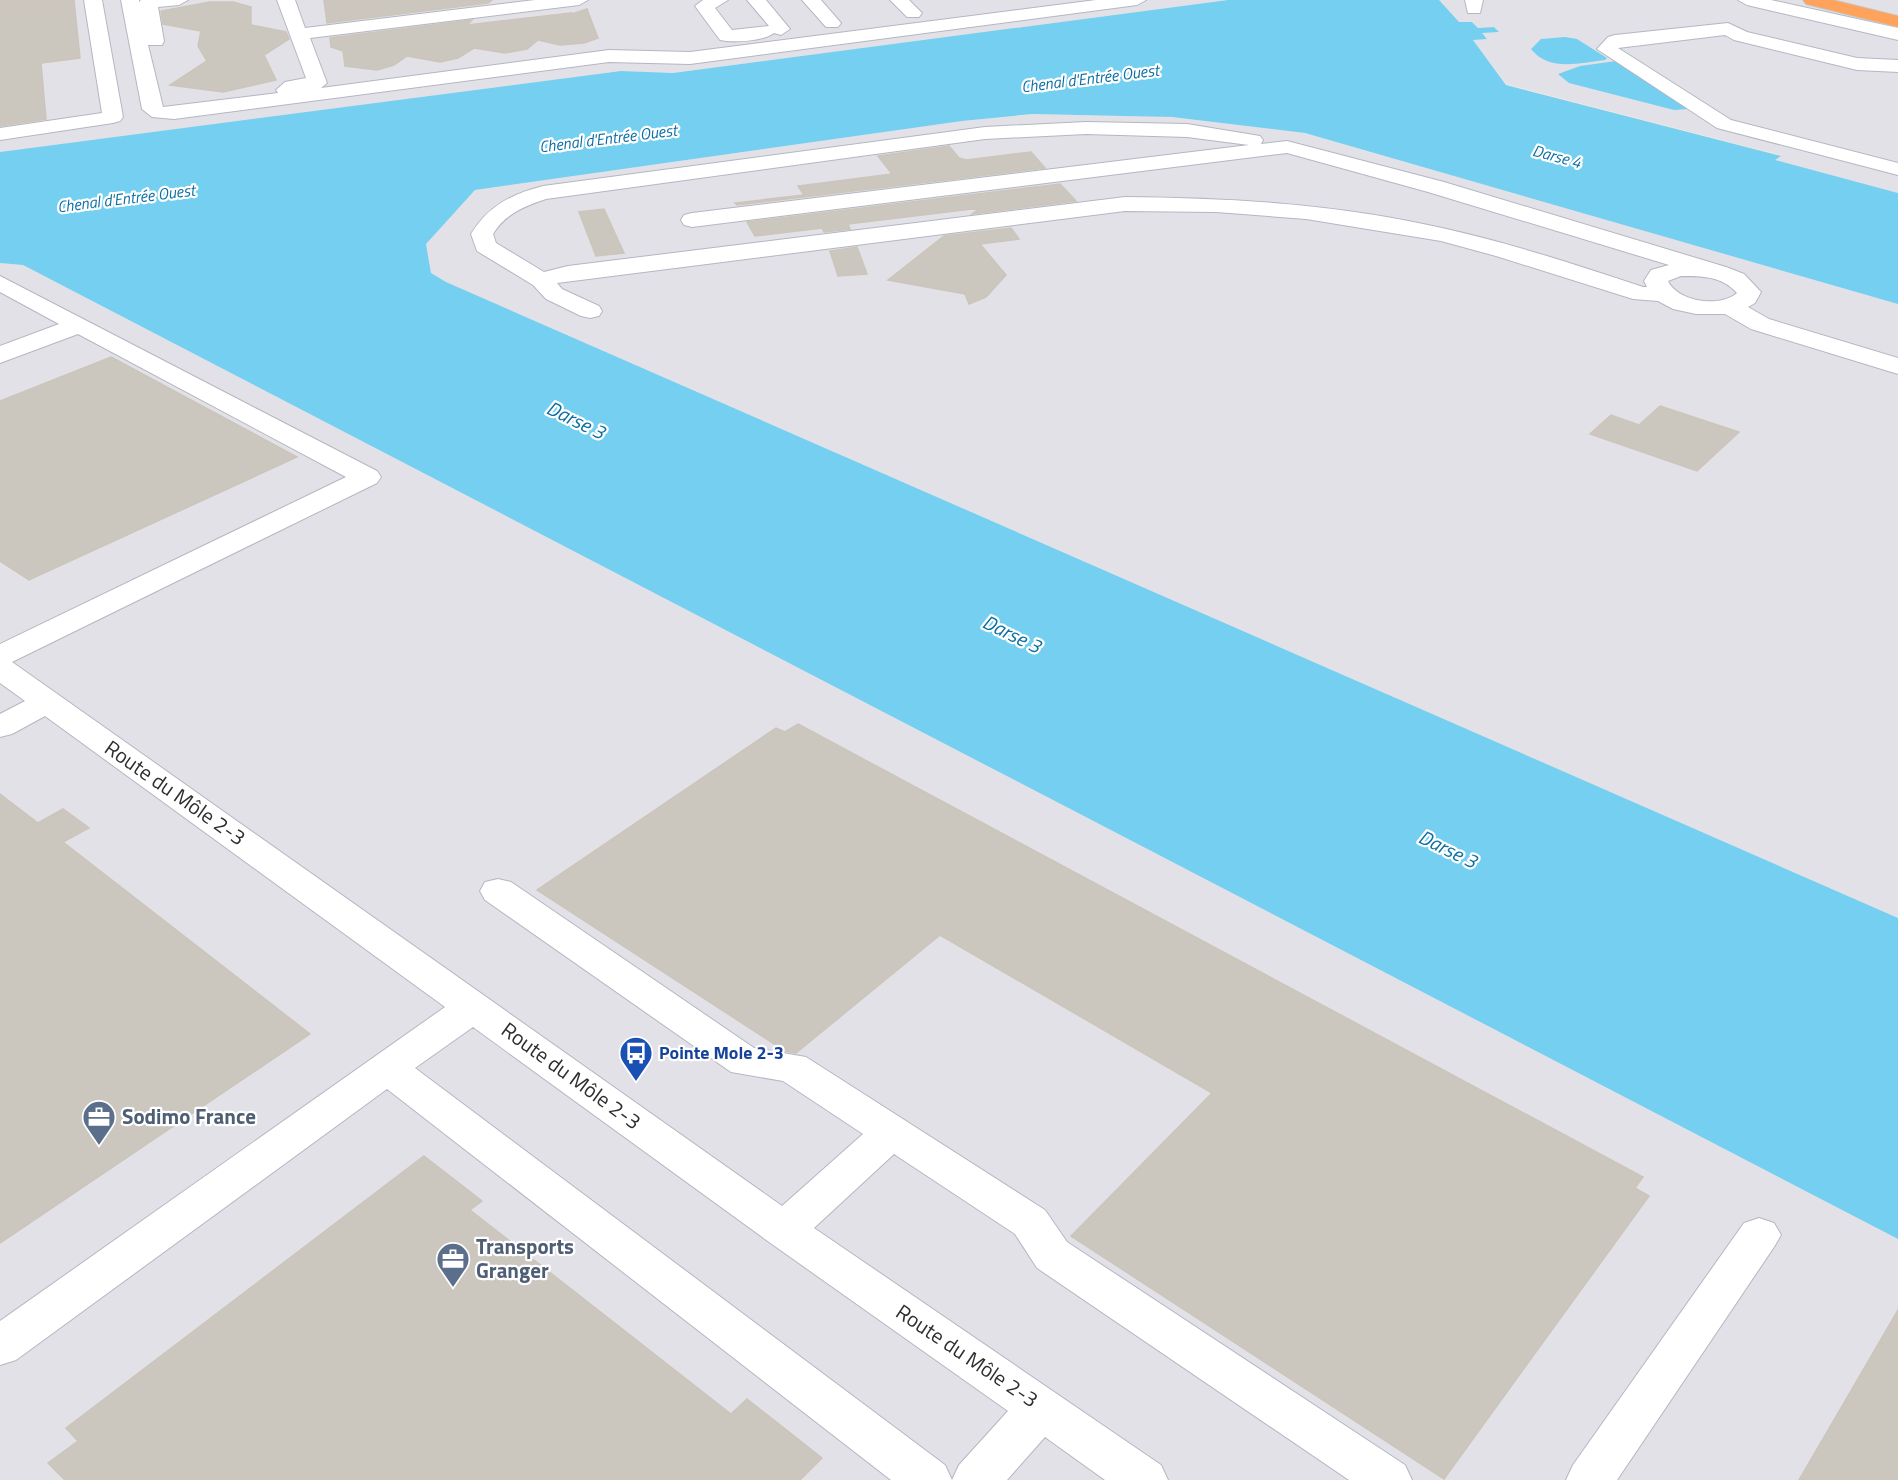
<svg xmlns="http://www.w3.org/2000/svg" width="1898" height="1480" font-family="'Titillium Web',sans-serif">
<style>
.industrial{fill:#e3e1e8}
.water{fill:#75cff0}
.building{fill:#cbc7bf;stroke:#cbc5ba;stroke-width:1.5}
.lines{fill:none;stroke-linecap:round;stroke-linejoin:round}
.minor-casing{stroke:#b4b7c1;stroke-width:2}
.highway-casing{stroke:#c9c9c9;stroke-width:2}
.minor{fill:#fff;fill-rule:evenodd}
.highway{fill:#ffa35c;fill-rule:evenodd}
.labels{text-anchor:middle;stroke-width:4.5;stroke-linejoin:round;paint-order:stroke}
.far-water-label{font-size:16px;font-style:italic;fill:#0d6fa3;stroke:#fff}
.transit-label{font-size:18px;font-weight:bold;fill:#164399;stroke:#fff;text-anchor:start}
.water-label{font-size:20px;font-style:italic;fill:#0d6fa3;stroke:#fff}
.near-street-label{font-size:21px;fill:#2e2e2e;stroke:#fff}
.near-service-label{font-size:21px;font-weight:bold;fill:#4e5e75;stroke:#fff;text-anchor:start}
</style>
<rect width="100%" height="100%" fill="#efe9e1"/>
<!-- industrial -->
<path class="industrial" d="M0 0H1228L673 73 621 71 0 152Z
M1439 0H1898V193L1774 160 1780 155 1506 84 1473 40 1487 38 1481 33 1498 31 1494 27 1478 28 1472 22 1459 23Z
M1032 114 1172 117 1305 133 1898 304V918L446 282 431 273 426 244 475 190 962 121Z
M0 263 23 265 1898 1239V1480H0Z"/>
<!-- water -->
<path class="water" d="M1228 0H1439L1459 22H1472L1478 28 1494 27 1499 32 1482 33 1487 39 1473 40 1506 85 1781 156 1775 160 1898 193V304L1305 133 1172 117 1032 114 962 121 475 190 426 244 431 273 446 282 1898 918V1239L23 265 0 263V152L621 71 673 73Z
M1565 37 1577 39 1607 58 1605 60C1579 63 1549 72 1531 49L1541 39Z
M1616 61 1688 109 1674 110 1569 83 1558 74 1580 66Z"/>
<!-- building -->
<path class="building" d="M0 0H74L80 58 41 63 46 119 0 126Z
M324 0H492L488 3 327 23Z
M210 2H233L251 7V25L286 32 289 39 264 55 276 80 223 92 170 85 207 61 198 46 201 31 163 24 161 11Z
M587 9 598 38 584 43 560 45 538 40 527 49 505 53 474 48 458 58 440 62 407 56 394 65 377 70 345 66 343 51 331 47 330 38 472 20 467 25 571 13 569 15Z
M949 146 959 158 966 160 1031 152 1045 168 737 205 735 203 804 195 798 186 892 174 878 156Z
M1060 184 1076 201 972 214 980 208 848 224 850 229 824 232 822 228 755 236 747 222Z
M604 209 624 253 596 256 579 212Z
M1011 228 1019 239 980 244 1006 275 986 297 969 304 965 294 888 280 944 236Z
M857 247 867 274 838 276 830 251Z
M111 357 297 457 29 580 0 561V401Z
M1660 406 1739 432 1697 471 1590 434 1611 415 1639 425Z
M798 724 1643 1177 1635 1188 1649 1196 1444 1479 1071 1236 1212 1093 940 935 796 1053 785 1051 537 890 776 728 785 732Z
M0 794 38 823 63 809 89 828 63 842 310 1034 0 1243Z
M424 1156 482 1201 470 1210 731 1414 747 1399 822 1458 800 1480H65L48 1463 78 1441 66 1428Z
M1898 1310V1480H1799Z"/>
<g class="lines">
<defs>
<path id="minor" d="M84 0H102L123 117 120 121 113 123 0 140V128L102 113Z
M121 0H139V2L141 0H188L179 5 158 7 164 41 162 45H148L163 107 278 93 276 90 285 82 306 78 277 0H295L305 28 535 0H588L579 5 310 38 327 83 321 88 609 50 690 52 1096 0H1146L1137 5 690 64 609 62 174 119 152 117 142 109Z
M703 0H728L715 8 732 30 769 26 747 0H766L790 29 781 35 774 33C764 41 733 43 720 40L695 6Z
M802 0H821L841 23 838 27H826Z
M890 0H909L922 13 919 17H907Z
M1465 0H1483L1480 13H1468Z
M1738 0H1771L1898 28V40L1747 5Z
M1728 23 1747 32 1857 58 1898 60V72L1857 70 1734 40 1725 35 1618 48 1731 120 1898 163V175L1717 128 1597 49 1608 37 1615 35Z
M1086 122 1187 124 1260 136 1263 140 1261 144 1287 141 1444 182 1726 267 1744 274 1761 292 1755 303 1748 307 1769 319 1898 358V374L1751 329 1725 314H1696L1673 309 1658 301 1633 299 1496 256 1441 241 1306 219 1216 212 1125 211 557 283 562 289 599 306 602 311 599 316 590 318 581 316 546 299 533 285 477 251 471 234C488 206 512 194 543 186L985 127ZM1086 134 1187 137 1249 145 692 213 684 215 681 220 684 225 692 227 1287 153 1428 192 1669 265 1651 270 1644 281 1647 287H1643C1577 265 1510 243 1442 228 1338 204 1231 198 1125 197L568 266 544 272 496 243 493 234C505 214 525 206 546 199L985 139ZM1681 276C1702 276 1722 276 1737 293 1720 308 1678 302 1668 281Z
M0 276 377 471 381 477 377 483 12 662 782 1206 863 1134 783 1081 731 1072 485 900 480 891 485 882 498 879 511 882 754 1048 806 1057 1045 1210 1067 1242 1405 1465 1412 1480H1349L1037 1268 1015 1234 894 1154 814 1228 1161 1465 1168 1480H1105L1045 1437 1007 1480H891L387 1089 16 1360 0 1365V1321L445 1007 45 716 12 734 0 737V714L25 701 0 683V644L346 477 78 334 0 363V346L59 324 0 292ZM473 1027 769 1242 1008 1411 959 1465 952 1480 945 1465 415 1068Z
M1759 1218 1774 1223 1781 1235 1774 1247 1617 1480H1566L1573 1465 1744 1223Z"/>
<path id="highway" d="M1803 0H1833L1898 16V27L1806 4Z"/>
</defs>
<!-- minor casing -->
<use href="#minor" class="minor-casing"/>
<!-- highway casing -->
<use href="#highway" class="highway-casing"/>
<!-- minor -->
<use href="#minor" class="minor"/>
<!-- highway -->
<use href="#highway" class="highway"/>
</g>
<!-- icons -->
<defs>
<symbol id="bus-pin" viewBox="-11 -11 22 30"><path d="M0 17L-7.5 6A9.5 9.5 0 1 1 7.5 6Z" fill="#1a4fb4" stroke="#fff"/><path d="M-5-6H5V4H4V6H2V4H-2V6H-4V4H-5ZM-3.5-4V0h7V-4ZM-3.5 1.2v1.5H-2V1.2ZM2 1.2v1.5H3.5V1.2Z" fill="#fff"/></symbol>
<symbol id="office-pin" viewBox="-11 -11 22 30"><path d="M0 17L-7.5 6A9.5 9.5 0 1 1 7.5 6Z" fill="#5c6f8a" stroke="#fff"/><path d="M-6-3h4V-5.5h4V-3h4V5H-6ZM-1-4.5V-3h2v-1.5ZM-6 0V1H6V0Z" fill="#fff"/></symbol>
</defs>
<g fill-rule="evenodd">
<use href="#bus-pin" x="617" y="1034" width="38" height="52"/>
<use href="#office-pin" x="80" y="1098" width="38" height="52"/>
<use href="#office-pin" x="434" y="1240" width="38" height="52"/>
</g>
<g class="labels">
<!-- far-water labels -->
<g class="far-water-label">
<text transform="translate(1090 78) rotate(-7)" y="6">Chenal d'Entrée Ouest</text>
<text transform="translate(608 138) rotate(-7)" y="6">Chenal d'Entrée Ouest</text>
<text transform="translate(1557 156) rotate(15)" y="6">Darse 4</text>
<text transform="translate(126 198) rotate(-7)" y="6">Chenal d'Entrée Ouest</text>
</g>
<!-- transit labels -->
<g class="transit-label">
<text x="659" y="1059">Pointe Mole 2-3</text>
</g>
<!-- water labels -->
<g class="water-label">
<text transform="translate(576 420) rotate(26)" y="7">Darse 3</text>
<text transform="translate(1012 634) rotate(26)" y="7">Darse 3</text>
<text transform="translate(1448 849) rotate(26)" y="7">Darse 3</text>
</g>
<!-- near-street labels -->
<g class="near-street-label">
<text transform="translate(175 793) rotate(35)" y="7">Route du Môle 2-3</text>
<text transform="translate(571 1076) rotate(36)" y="7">Route du Môle 2-3</text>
<text transform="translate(967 1356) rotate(34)" y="7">Route du Môle 2-3</text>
</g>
<!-- near-service labels -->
<g class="near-service-label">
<text x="122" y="1124">Sodimo France</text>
<text x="476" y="1254">Transports<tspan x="476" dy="24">Granger</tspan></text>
</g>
</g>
</svg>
